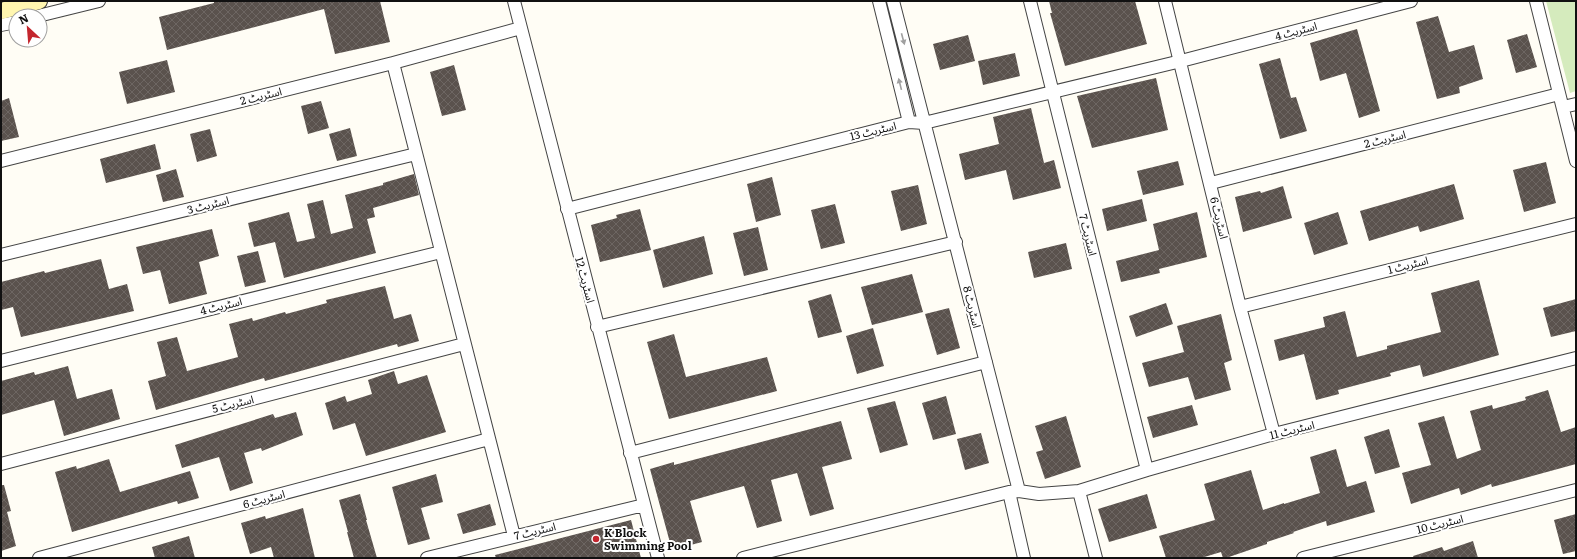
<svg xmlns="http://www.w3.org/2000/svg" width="1577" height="559" font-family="Literata,'Noto Sans Arabic',serif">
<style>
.park{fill:#d5ebbd}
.building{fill:url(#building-cross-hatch)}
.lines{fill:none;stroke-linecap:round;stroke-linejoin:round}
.street-casing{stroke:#444;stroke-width:14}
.secondary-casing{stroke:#333;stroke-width:18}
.street{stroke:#fff;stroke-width:12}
.secondary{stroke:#fff6b0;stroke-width:16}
.oneway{fill:#a0a0a0}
.poi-dot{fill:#c4262e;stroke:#fff;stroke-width:1.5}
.labels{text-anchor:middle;stroke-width:4;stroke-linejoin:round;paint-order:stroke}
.street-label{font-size:11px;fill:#111;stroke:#fff}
.poi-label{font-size:11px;font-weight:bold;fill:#111;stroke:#fff;text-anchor:start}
</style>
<defs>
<pattern id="building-cross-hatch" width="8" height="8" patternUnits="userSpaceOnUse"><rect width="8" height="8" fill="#5a524d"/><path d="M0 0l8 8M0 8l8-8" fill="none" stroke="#6d6662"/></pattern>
</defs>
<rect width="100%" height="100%" fill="#fffdf5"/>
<!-- park -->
<path class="park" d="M1546 1H1576V91L1570 93Z"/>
<!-- building -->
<path class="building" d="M214 1H380L390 42 335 54 324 9 167 50 159 17 214 3Z
M1049 1H1135L1147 44 1065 66 1050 13H1052Z
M1438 16 1449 52 1474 45 1483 79 1459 87 1460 93 1437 99 1416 22Z
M1357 29 1380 111 1359 118 1346 73 1320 81 1310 43Z
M1527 34 1537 67 1516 73 1507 40Z
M968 35 975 61 940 70 933 44Z
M1015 53 1020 76 983 85 978 61Z
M1280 58 1291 98 1296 97 1307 131 1280 139 1259 64Z
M167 60 175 92 127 104 119 72Z
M454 65 466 110 442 116 430 72Z
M1156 78 1168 130 1092 148 1077 96Z
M9 98 19 137 1 141V101Z
M321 101 329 128 308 134 301 106Z
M1031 108 1044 163 1054 160 1061 188 1013 200 1006 170 965 180 959 154 999 144 993 117Z
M350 128 357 156 337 161 329 134Z
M210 129 217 156 197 162 190 134Z
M155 144 161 169 106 183 100 159Z
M1178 161 1184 185 1143 195 1137 171Z
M1546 162 1556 203 1524 212 1513 170Z
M176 169 184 197 163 202 156 175Z
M414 174 419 195 373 208 375 217 367 219 376 253 284 278 275 242 254 247 248 223 289 212 297 242 315 238 307 204 323 200 331 234 353 228 345 195 383 185V183Z
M772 177 781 215 756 222 747 184Z
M1454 184 1464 219 1420 232 1418 226 1369 241 1360 211Z
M918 185 927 224 901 231 891 191Z
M1283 186 1292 218 1243 232 1235 197 1260 191 1261 193Z
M1142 199 1147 221 1107 231 1102 209Z
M835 204 845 243 821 249 811 210Z
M640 209 651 250 600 262 591 225 617 218 616 215Z
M1197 212 1207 257 1159 269 1160 273 1121 282 1116 261 1159 250 1153 224Z
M1338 212 1348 244 1314 255 1304 223Z
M758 227 768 270 744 276 733 233Z
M212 229 219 256 199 262 207 294 169 304 160 270 143 274 136 247Z
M704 236 713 274 663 288 653 250Z
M1066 243 1072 269 1034 278 1028 252Z
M258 251 266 282 245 287 237 256Z
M101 259 109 289 127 284 134 311 21 337 13 307 1 310V282L44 271 45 273Z
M912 274 923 312 872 325 861 287Z
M1479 280 1499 355 1423 377 1420 365 1390 373 1391 376 1338 390 1339 394 1316 400 1304 354 1279 361 1274 340 1325 327 1323 317 1345 311 1357 357 1387 349V346L1441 332 1431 293Z
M385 286 394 319 411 314 419 341 398 347 397 344 265 381 264 378 156 410 148 381 166 376 157 342 177 337 187 371 238 357 229 324 252 318 253 321 285 312 286 314 327 303 326 300Z
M831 294 842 332 818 338 808 301Z
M1576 299V331L1551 337 1543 308Z
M1166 303 1173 324 1136 337 1129 316Z
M949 308 960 348 937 355 925 314Z
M1221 314 1232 360 1224 363 1231 390 1195 400 1188 377 1149 387 1142 363 1184 352 1177 326Z
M873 328 884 366 857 374 846 336Z
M674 334 686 377 767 357 777 391 669 419 647 342Z
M68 366 77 399 112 389 120 419 64 436 54 400 1 415V381L34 372 35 375Z
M394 371 398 384 427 375 446 432 366 456 355 423 333 430 325 403 345 396 347 402 372 394 368 380Z
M1548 390 1561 432 1576 427V464L1492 487 1491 484 1461 495 1459 488 1411 504 1402 473 1431 465 1418 423 1444 416 1457 459 1481 450 1470 411 1492 405 1493 409 1526 400 1525 397Z
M946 396 956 434 933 440 922 403Z
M895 401 908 445 880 453 867 408Z
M1192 405 1198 425 1153 438 1147 417Z
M296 412 303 435 262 451 261 448 244 453 253 483 230 491 219 457 182 468 175 445 273 414 275 418Z
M1066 416 1081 467 1045 479 1036 452 1043 450 1035 426Z
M841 421 852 459 822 467 834 509 810 516 797 473 771 480 782 521 757 528 744 486 718 493 690 501 702 542 672 550 650 469 674 462V465Z
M1389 429 1400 467 1375 474 1364 437Z
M981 433 989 463 965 470 957 439Z
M1336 449 1347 487 1366 481 1375 512 1327 526 1326 521 1293 532 1294 533 1267 542V544L1226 558H1223L1221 552 1201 558H1166L1159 536 1215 520 1204 484 1251 470 1263 510 1284 503V504L1320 493 1310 457Z
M109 459 120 492 190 471 199 498 178 504 177 501 156 507 72 532 55 472 76 466 77 469Z
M436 474 443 502 421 508 430 539 408 545 392 487Z
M1 485H4L11 511 7 512 16 546 1 551Z
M360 494 367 520H366L377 558H354L347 532H348L339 500Z
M1147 494 1157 528 1109 542 1098 509Z
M490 504 496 525 463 534 457 514Z
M303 508 315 558H274L271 547 250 554 241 523 265 516 266 519Z
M1576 514V551L1563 554 1554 520Z
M631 520 641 558H496L495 555Z
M189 536 195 558H155L152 547Z
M1473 541 1478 558H1414L1413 556 1442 547 1444 551Z"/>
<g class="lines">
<defs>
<path id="street" d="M514 1 658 558
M879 1 909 122
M893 1 1019 491
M1030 1 1147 470
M1165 1 1240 307 1274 434
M1536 1 1576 161
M38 16 99 1
M1 25 16 22
M393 63 514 536
M1563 107 1576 104
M1 161 393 63 521 28
M1211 183 1559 94
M567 209 909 122 924 123 1181 61 1411 1
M1 255 416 154
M1240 307 1576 224
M597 327 956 242
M1 361 441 252
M630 453 986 362
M1 464 464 344
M1079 491 1096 558
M1009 492 1024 558
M39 558 489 439
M427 558 644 505
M743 558 1009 492 1019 491 1039 494 1079 491 1147 470 1274 434 1576 358
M1303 558 1576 490"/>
<path id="secondary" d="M1 11 39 1"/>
</defs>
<!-- street casing -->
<use href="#street" class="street-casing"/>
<!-- secondary casing -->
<use href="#secondary" class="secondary-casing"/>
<!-- street -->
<use href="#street" class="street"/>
<!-- secondary -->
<use href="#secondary" class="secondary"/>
</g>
<!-- one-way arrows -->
<defs><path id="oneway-solid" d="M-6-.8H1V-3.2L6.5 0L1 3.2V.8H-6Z"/></defs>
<g class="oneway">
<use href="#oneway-solid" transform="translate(903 39) rotate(75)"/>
<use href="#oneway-solid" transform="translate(900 84) rotate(-104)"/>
</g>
<!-- markers -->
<circle class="poi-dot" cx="596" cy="539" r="4"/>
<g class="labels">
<!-- street labels -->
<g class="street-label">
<text transform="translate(1296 31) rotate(-15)" y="4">اسٹریٹ 4</text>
<text transform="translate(261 96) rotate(-14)" y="4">اسٹریٹ 2</text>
<text transform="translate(873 131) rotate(-14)" y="4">اسٹریٹ 13</text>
<text transform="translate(1385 139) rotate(-14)" y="4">اسٹریٹ 2</text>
<text transform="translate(208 205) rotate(-14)" y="4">اسٹریٹ 3</text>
<text transform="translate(1219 218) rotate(76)" y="4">اسٹریٹ 6</text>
<text transform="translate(1088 235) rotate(76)" y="4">اسٹریٹ 7</text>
<text transform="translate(1408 265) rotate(-14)" y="4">اسٹریٹ 1</text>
<text transform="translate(585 280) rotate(75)" y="4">اسٹریٹ 12</text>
<text transform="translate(221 306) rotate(-14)" y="4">اسٹریٹ 4</text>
<text transform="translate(972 307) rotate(76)" y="4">اسٹریٹ 8</text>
<text transform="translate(233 404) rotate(-14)" y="4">اسٹریٹ 5</text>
<text transform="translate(1292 430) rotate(-14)" y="4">اسٹریٹ 11</text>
<text transform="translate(264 499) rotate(-15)" y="4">اسٹریٹ 6</text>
<text transform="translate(1440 524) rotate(-14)" y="4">اسٹریٹ 10</text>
<text transform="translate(535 531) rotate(-14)" y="4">اسٹریٹ 7</text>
</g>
<!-- poi labels -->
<g class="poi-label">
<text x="604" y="537">K Block<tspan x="604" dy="13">Swimming Pool</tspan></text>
</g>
</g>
<!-- border -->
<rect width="1577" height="559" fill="none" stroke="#111111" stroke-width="4"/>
<!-- north arrow -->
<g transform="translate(28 28) rotate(334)"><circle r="19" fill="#ffffff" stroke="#a0a0a0"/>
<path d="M0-3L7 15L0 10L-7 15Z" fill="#c4262e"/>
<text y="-6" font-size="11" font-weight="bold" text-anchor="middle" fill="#111111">N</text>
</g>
</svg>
